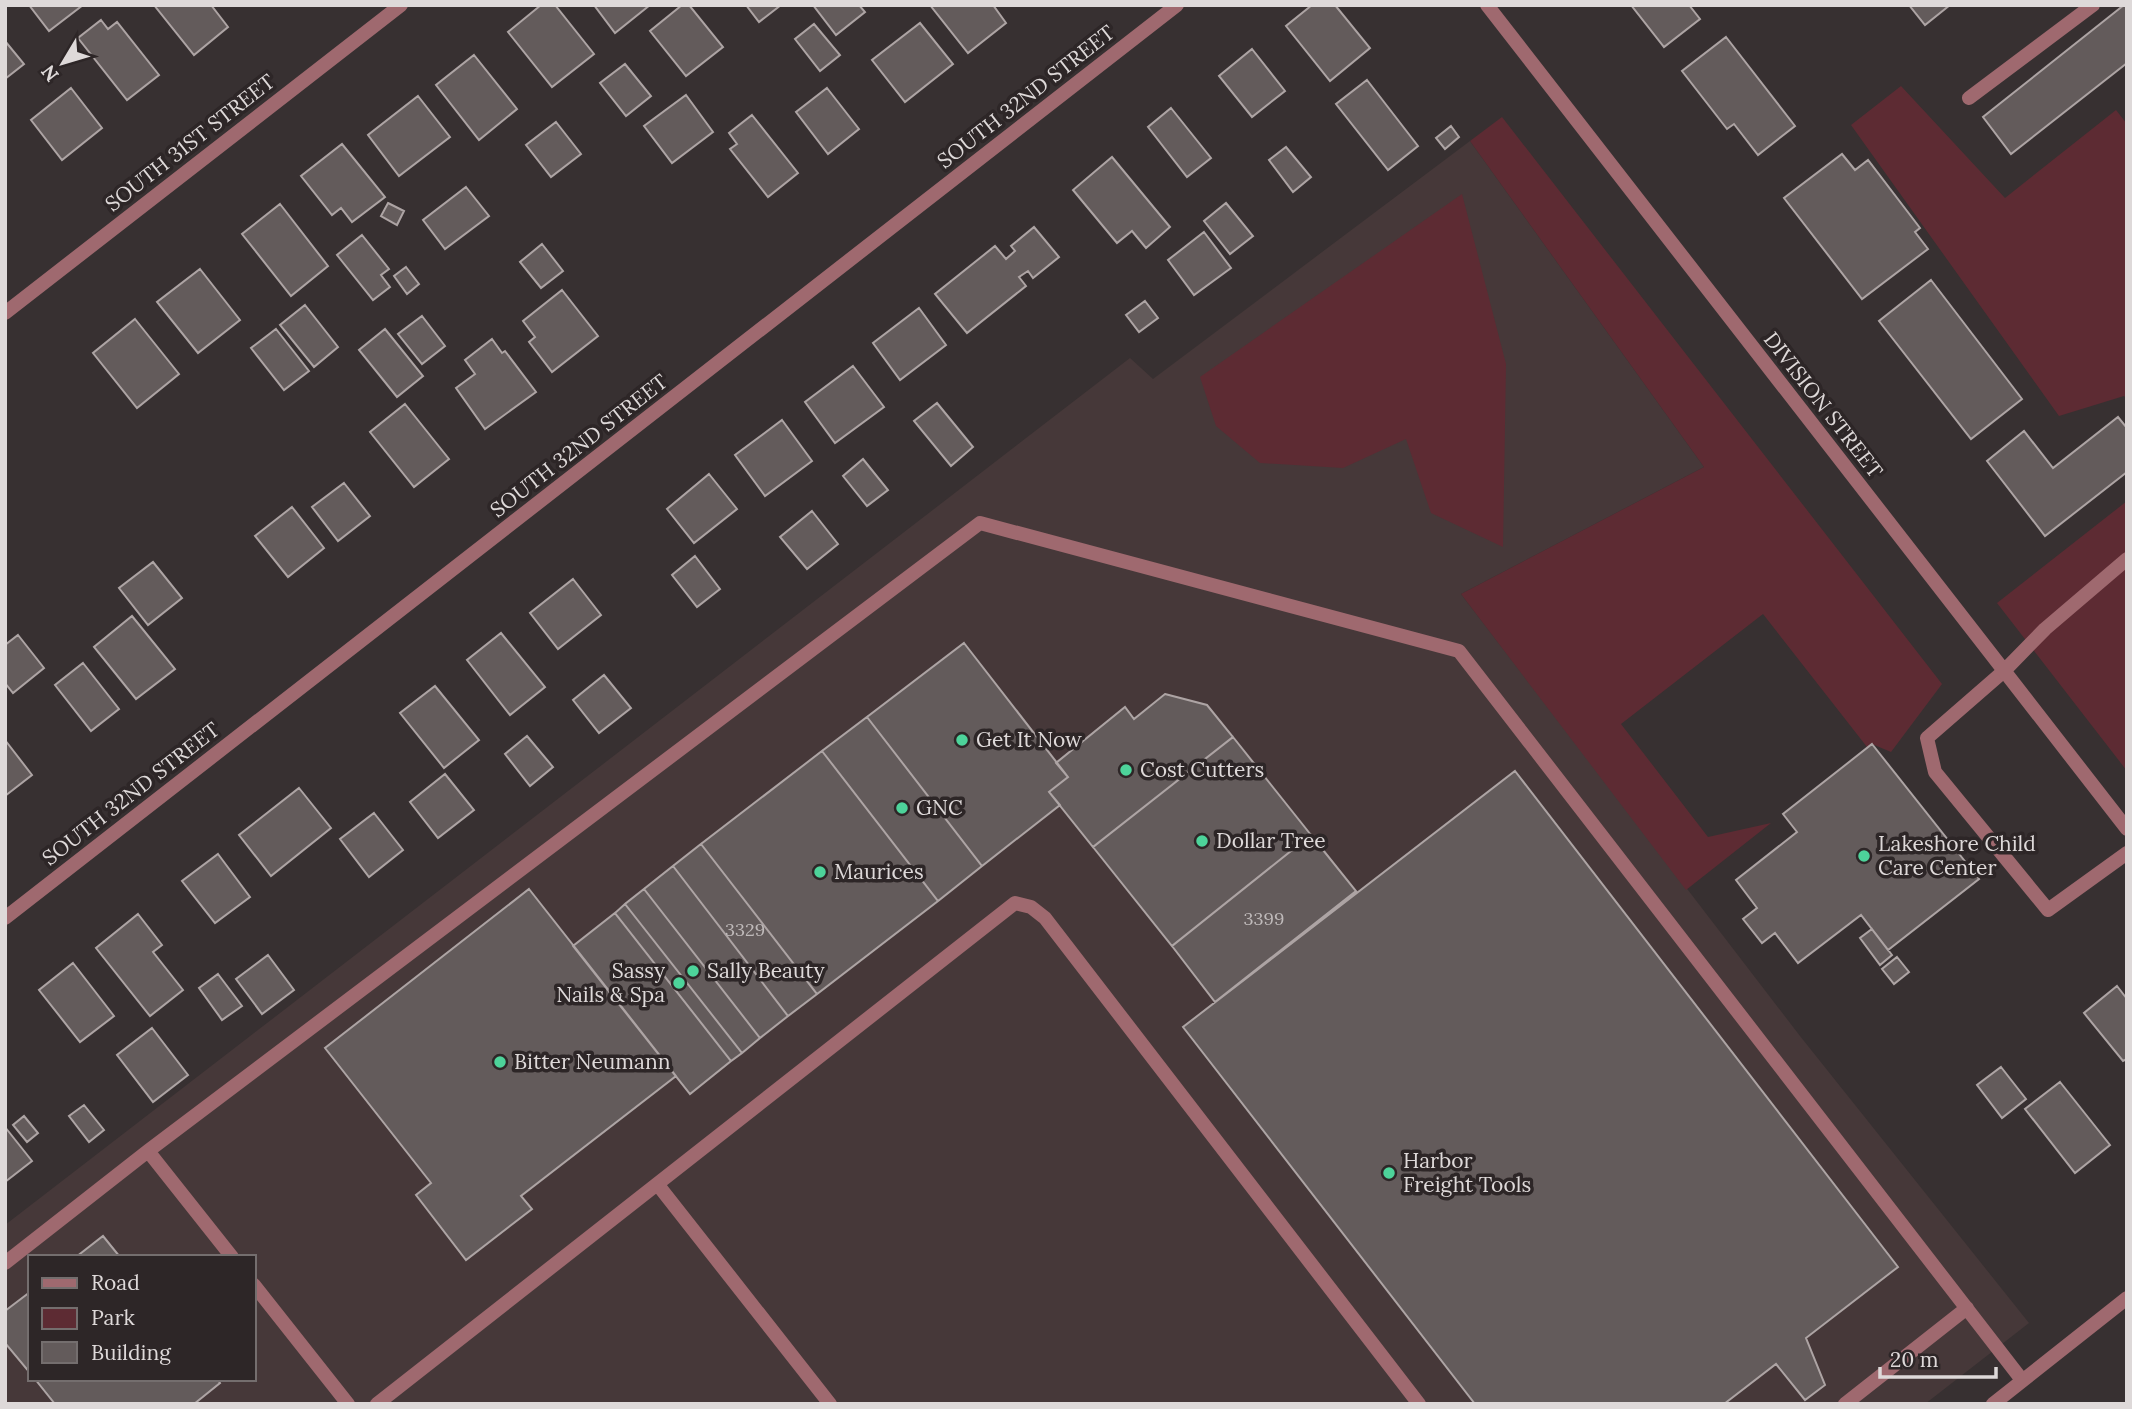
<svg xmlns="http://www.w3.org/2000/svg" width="2132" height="1409" font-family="Lora,serif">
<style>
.built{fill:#463839;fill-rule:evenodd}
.green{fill:#5d2b33}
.building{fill:#635b5b;stroke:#ada4a4;stroke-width:2}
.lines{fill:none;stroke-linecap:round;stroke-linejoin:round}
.service{stroke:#9f696f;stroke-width:14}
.minor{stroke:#9f696f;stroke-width:14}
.poi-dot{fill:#4dd39a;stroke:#2d2627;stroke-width:2.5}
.labels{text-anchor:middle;stroke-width:7;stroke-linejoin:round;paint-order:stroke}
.number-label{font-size:18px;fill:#bfbaba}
.street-label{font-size:21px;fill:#ded9d9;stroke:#2d2627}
.poi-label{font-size:21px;fill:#ded9d9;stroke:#2d2627;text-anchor:start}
</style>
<rect width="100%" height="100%" fill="#373031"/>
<!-- built -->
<path class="built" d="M1470 141 1704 467 1461 594 1800 1036 2029 1323 1925 1404H5V1225L1130 358 1153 379ZM30 1257H254V1379H30Z"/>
<!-- green -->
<path class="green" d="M1901 86 2005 198 2116 110 2127 124V399L2124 396 2059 416 1851 125Z
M1502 117 1942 684 1891 752 1872 744 1867 747 1763 614 1621 724 1708 837 1771 823 1686 890 1461 594 1704 467 1470 141Z
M1462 194 1506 364 1503 547 1431 513 1406 439 1343 468 1260 463 1216 426 1200 377Z
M2127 501V771L1997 603Z"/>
<!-- building -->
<path class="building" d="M29 5H83L49 31Z
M154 5H211L228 27 194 55Z
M541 5H555L594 54 552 87 508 32Z
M594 5H650L615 33Z
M682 5H689L723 47 686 76 650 31Z
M746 5H781L759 22Z
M813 5H859L865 12 836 35Z
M930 5H993L1006 23 968 53Z
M1312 5H1335L1370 48 1330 81 1286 26Z
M1631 5H1689L1700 19 1664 47Z
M1909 5H1950L1925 25Z
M2124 5H2127V63L2011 154 1983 117Z
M101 20 108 29 117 22 159 75 127 100 78 38Z
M920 23 953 64 905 102 872 60Z
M814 24 840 55 820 71 795 39Z
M1726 37 1795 126 1758 155 1734 124 1727 129 1682 71Z
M5 41 24 64 5 79Z
M1252 49 1285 91 1252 117 1219 76Z
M474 55 517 109 479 140 436 85Z
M625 64 651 96 626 116 600 83Z
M1367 80 1418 146 1388 170 1336 104Z
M71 88 102 128 62 160 31 120Z
M827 88 859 129 828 154 796 112Z
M686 95 713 132 672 163 644 126Z
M418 96 450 137 399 176 368 135Z
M1171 108 1211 158 1187 177 1148 127Z
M752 115 798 173 768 197 730 149 737 144 729 133Z
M556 122 581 154 551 177 526 145Z
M1451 126 1459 137 1445 149 1436 138Z
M342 144 385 197 352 222 341 208 332 215 301 176Z
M1286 147 1311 177 1293 192 1269 160Z
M1842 154 1855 170 1868 160 1920 228 1915 232 1928 249 1862 299 1784 198Z
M1112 157 1170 227 1146 248 1132 231 1117 243 1073 190Z
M466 187 489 216 445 249 423 220Z
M388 203 404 211 397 225 381 216Z
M1226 203 1253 236 1230 254 1204 221Z
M280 204 328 266 291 296 242 234Z
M1034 227 1059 257 1033 278 1028 271 1019 277 1026 286 967 333 935 294 995 246 1006 259 1015 251 1011 246Z
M1204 232 1231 268 1194 295 1168 260Z
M362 235 389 269 381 275 390 287 373 300 337 255Z
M542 244 563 271 541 288 520 262Z
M406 267 419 284 407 294 394 276Z
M200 269 240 320 198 353 157 302Z
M1931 280 2022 399 1971 439 1879 321Z
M562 290 598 336 552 372 529 342 535 337 523 321Z
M1145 301 1158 318 1139 332 1126 315Z
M305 305 338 347 314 367 280 325Z
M919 308 946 345 900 380 873 343Z
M422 316 445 346 422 364 398 334Z
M135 319 179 374 137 408 93 353Z
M276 329 309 371 284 390 251 348Z
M385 329 423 376 397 397 359 350Z
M492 339 502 353 505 351 536 392 485 429 456 388 475 374 465 360Z
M853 366 884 407 835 443 805 402Z
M937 403 973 447 951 466 914 421Z
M405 404 449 459 414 487 370 432Z
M2118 417 2127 428V472L2045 536 1987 461 2024 431 2053 468Z
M782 420 812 461 765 496 735 455Z
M863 459 888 490 867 506 843 476Z
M709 474 737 509 694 543 667 509Z
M344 483 370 516 338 541 312 507Z
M292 507 324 548 288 577 255 536Z
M812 511 838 544 807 569 780 537Z
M695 556 720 589 697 607 672 575Z
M153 562 182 598 148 625 119 588Z
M573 579 601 615 558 649 530 613Z
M132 616 175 669 136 699 94 647Z
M501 633 545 687 510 715 467 660Z
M18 635 44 668 13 693 5 683V645Z
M964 643 1068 777 1049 792 1060 805 982 866 867 717Z
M83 663 119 709 91 731 55 685Z
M604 675 631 708 599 733 573 700Z
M435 686 479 740 444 768 400 713Z
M1165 694 1207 705 1233 737 1093 847 1049 792 1068 777 1056 763 1125 707 1134 719Z
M867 717 982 866 938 901 822 751Z
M527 736 553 767 530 786 505 754Z
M1233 737 1311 835 1172 946 1093 847Z
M5 740 32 775 5 796Z
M1872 744 1979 879 1888 950 1861 915 1798 963 1775 933 1762 943 1743 919 1757 908 1736 880 1797 832 1783 814Z
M822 751 938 901 817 994 701 844Z
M1515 771 1898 1267 1806 1338 1825 1385 1805 1400 1776 1364 1724 1404H1475L1183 1027Z
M445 774 474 810 438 838 410 802Z
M299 788 331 828 271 876 239 835Z
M374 813 403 850 369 877 340 839Z
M1311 835 1356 891 1215 1002 1172 946Z
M701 844 817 994 788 1016 673 866Z
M218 854 250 897 215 923 182 881Z
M673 866 788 1016 760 1038 644 889Z
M529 889 676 1076 521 1196 532 1209 466 1260 416 1195 431 1183 325 1048Z
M644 889 760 1038 742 1053 625 904Z
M625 904 742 1053 731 1061 615 913Z
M615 913 731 1061 690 1094 573 946Z
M138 914 162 945 153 952 183 990 150 1016 96 948Z
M1872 929 1892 955 1880 965 1860 938Z
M268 955 294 990 262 1014 236 979Z
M1897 957 1909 972 1894 984 1882 969Z
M73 963 114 1016 80 1042 39 990Z
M218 974 242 1006 222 1020 199 988Z
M2117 986 2127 999V1059L2123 1061 2084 1013Z
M152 1028 188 1075 153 1102 117 1055Z
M2001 1067 2026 1099 2002 1118 1977 1085Z
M2060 1082 2110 1145 2075 1173 2025 1109Z
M84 1105 104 1130 89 1142 69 1116Z
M24 1116 38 1133 27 1142 13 1125Z
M5 1127 32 1161 5 1182Z
M103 1236 120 1257H76Z
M30 1292V1373L5 1343V1311Z
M35 1379H217L220 1383 194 1404H55Z"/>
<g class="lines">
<!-- service -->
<path class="service" d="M1969 98 2093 5
M2004 671 1927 738 1935 772 2048 910 2127 853
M148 1151 232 1257
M658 1185 830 1404
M5 1263 148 1151 980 523 1459 651 2022 1380
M254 1285 348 1404
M377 1404 1015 903 1031 907 1045 918 1419 1404
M1845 1404 1967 1308"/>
<!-- minor -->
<path class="minor" d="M1487 5 2127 829
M5 313 401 5
M2004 671 2045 629 2127 559
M5 918 1177 5
M1993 1404 2127 1298"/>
</g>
<!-- markers -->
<g class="poi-dot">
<circle cx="962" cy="740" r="7"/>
<circle cx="1126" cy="770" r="7"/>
<circle cx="902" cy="808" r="7"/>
<circle cx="1202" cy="841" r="7"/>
<circle cx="1864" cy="856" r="7"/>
<circle cx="820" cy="872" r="7"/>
<circle cx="693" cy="971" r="7"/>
<circle cx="679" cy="983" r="7"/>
<circle cx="500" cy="1062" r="7"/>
<circle cx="1389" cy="1173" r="7"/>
</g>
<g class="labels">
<!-- number labels -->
<g class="number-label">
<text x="1264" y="925">3399</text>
<text x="745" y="936">3329</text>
</g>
<!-- street labels -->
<g class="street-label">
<text transform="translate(1026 97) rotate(-38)" y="7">SOUTH 32ND STREET</text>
<text transform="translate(190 143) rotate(-38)" y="7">SOUTH 31ST STREET</text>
<text transform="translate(1823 405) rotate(52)" y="7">DIVISION STREET</text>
<text transform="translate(579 446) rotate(-38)" y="7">SOUTH 32ND STREET</text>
<text transform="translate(131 794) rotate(-38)" y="7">SOUTH 32ND STREET</text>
</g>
<!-- poi labels -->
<g class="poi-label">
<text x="976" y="747">Get It Now</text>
<text x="1140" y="777">Cost Cutters</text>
<text x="916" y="815">GNC</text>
<text x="1216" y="848">Dollar Tree</text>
<text x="1878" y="851">Lakeshore Child<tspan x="1878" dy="24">Care Center</tspan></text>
<text x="834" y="879">Maurices</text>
<text x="665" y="978" text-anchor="end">Sassy<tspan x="665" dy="24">Nails &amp; Spa</tspan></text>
<text x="707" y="978">Sally Beauty</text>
<text x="514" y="1069">Bitter Neumann</text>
<text x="1403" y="1168">Harbor<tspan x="1403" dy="24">Freight Tools</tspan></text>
</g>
</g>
<!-- border -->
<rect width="2132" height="1409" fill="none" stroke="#ded9d9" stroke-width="14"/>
<!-- legend -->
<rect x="28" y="1255" width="228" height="126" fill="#2d2627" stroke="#746e6e" stroke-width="2"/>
<rect x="42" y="1278" width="35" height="10" fill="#9f696f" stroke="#746e6e" stroke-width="2"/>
<text x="91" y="1290" font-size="21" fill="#ded9d9">Road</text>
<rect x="42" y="1308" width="35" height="21" fill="#5d2b33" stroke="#746e6e" stroke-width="2"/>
<text x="91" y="1325" font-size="21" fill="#ded9d9">Park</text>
<rect x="42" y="1342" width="35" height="21" fill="#635b5b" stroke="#746e6e" stroke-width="2"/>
<text x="91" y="1360" font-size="21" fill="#ded9d9">Building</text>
<!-- north arrow -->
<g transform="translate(63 63) rotate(232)" stroke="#2d2627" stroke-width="5" paint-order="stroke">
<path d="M0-5L12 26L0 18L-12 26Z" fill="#ded9d9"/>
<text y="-10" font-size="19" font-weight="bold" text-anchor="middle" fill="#ded9d9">N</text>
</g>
<!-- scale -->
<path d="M1880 1367v10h116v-10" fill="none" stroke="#ded9d9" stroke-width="3.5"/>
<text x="1890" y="1367" font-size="21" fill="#ded9d9" stroke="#2d2627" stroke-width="5" paint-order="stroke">20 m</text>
</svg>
